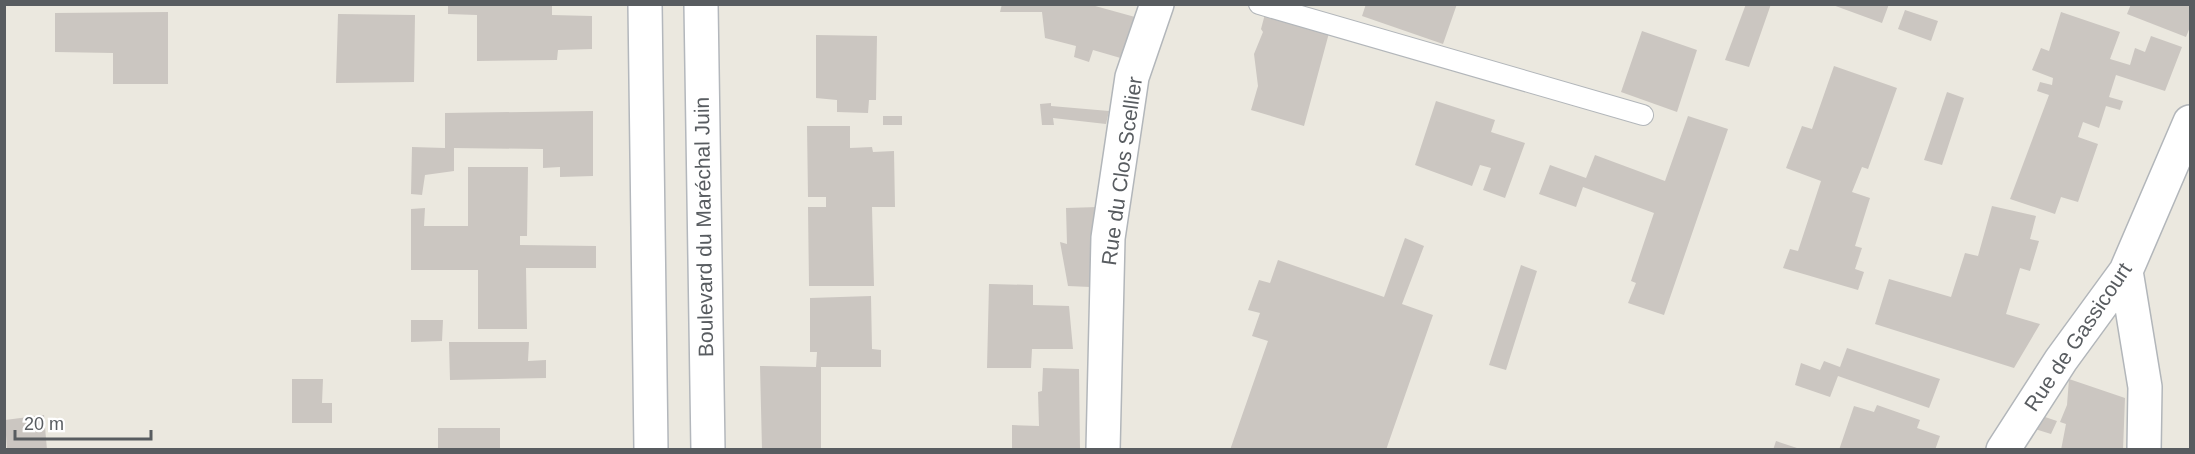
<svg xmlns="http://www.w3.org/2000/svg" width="2195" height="454" font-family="Helvetica,sans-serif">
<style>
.building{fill:#cbc6c1}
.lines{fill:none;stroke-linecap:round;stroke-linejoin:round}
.lane-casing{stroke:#b2b6ba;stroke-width:22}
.street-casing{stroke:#b2b6ba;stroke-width:36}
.secondary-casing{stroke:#b3b7bc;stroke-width:36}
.lane{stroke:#fff;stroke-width:20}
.street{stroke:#fff;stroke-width:33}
.secondary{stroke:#fff;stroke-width:33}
.labels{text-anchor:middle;stroke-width:4.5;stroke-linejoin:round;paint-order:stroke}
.street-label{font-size:21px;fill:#585c60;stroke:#fff}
</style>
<rect width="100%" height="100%" fill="#ebe8df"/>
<!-- building -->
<path class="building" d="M448 4H552V15L592 16V49L558 50 557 60 477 61V15L448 14Z
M1002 4H1088L1135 17 1124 59 1093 50 1089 62 1074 57 1076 46 1045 38 1042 12H1000Z
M1366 4H1457L1443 44 1362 16Z
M1746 4H1771L1749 67 1725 60Z
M1830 4H1889L1882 23Z
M2131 4H2190V27L2186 37 2127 14Z
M1905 10 1938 21 1931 41 1898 29Z
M168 12V84H113V53L55 52V13Z
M2061 12 2120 32 2110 59 2130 65 2135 48 2145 52 2151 36 2182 47 2165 91 2116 75 2109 97 2123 101 2120 110 2106 106 2099 128 2083 122 2078 137 2098 144 2078 202 2061 197 2055 214 2010 199 2049 95 2037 91 2040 82 2052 85 2053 78 2032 70 2041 48 2049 51Z
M338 14 415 15 414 82 336 83Z
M1265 14 1329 33 1304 126 1251 110 1258 86 1254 54 1263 32 1261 29Z
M1642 31 1697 50 1677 112 1621 92Z
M816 35 877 36 876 100H869L868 113 837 112V100L816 98Z
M1834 66 1897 88 1868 169 1862 167 1852 192 1870 198 1855 246 1862 248 1855 269 1864 272 1858 290 1783 268 1790 249 1798 251 1821 181 1786 168 1802 126 1812 129Z
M1947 92 1964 98 1942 165 1924 160Z
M1436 101 1495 120 1491 132 1525 143 1505 198 1483 190 1491 168 1480 165 1472 186 1415 165Z
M1051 103V106L1109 111 1106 124 1053 118 1054 125H1042L1040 104Z
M593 111V176L560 177V167L543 168V149L454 148V171L425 175 422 195 411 194 412 147 445 148V113Z
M883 116H902V125H883Z
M1688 116 1728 129 1664 315 1628 303 1636 283 1631 281 1654 213 1583 187 1576 207 1539 194 1550 165 1586 178 1595 155 1665 181Z
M807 126H850V148L872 147 873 152 894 151 895 207H872L874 286H809L808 207H826V197H808Z
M468 167H528L527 236H520V245L596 246V268H526L527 329H478V270H411V209L425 208 424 226H468Z
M1992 206 2036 216 2030 239 2039 241 2030 271 2020 268 2006 314 2040 324 2014 368 1875 324 1889 279 1951 297 1965 253 1978 256Z
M1098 207 1090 287 1068 286 1060 242 1067 244 1066 208Z
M1405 238 1424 246 1402 304 1433 315 1386 450H1230L1268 341 1252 336 1260 313 1248 310 1259 280 1270 283 1278 260 1384 297Z
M1521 265 1537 271 1506 370 1489 365Z
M989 284 1033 285V305L1069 306 1073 349H1032L1031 368H987Z
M871 296 872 349 881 350V367H821V450H762L760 366 816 367 817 352H810V298Z
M411 320H443L442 341 411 342Z
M449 342H529L528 361 546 360V378L450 380Z
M1847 348 1940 379 1929 408 1838 376 1830 397 1795 385 1801 363 1820 370 1824 361 1840 367Z
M1043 368 1079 369 1080 450H1012V425L1039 426 1038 392 1042 391Z
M292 379H323L322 403H332V423H292Z
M2069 379 2125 398 2123 450H2061L2066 424 2060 422 2067 405Z
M1877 405 1920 420 1917 428 1940 436 1935 450H1839L1854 406 1874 412Z
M44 415 47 450H7L5 420Z
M2042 416 2057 421 2051 434 2035 429Z
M438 428H500V450H438Z
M1776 441 1800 449V450H1773Z"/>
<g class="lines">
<defs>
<path id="lane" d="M1259 4 1643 115"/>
<path id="street" d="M2126 271 2145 387 2144 450
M1103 450 1108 238 1132 77 1157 4
M2003 450 2061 360 2126 271 2190 122"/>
<path id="secondary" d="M645 4 651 450
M701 4 708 450"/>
</defs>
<!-- lane casing -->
<use href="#lane" class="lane-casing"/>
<!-- street casing -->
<use href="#street" class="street-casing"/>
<!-- secondary casing -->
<use href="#secondary" class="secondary-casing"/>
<!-- lane -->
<use href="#lane" class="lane"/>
<!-- street -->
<use href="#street" class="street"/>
<!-- secondary -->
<use href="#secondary" class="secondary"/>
</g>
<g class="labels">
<!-- street labels -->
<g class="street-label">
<text transform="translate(1122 171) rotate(-82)" y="7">Rue du Clos Scellier</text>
<text transform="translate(704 227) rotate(-91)" y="7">Boulevard du Maréchal Juin</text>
<text transform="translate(2078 337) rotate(-56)" y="7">Rue de Gassicourt</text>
</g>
</g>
<!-- border -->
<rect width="2195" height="454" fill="none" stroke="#585c60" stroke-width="12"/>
<!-- scale -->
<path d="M15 430v9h136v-9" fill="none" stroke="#585c60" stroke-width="3"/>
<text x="24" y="430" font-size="18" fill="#585c60" stroke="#ffffff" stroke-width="4.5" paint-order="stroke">20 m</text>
</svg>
